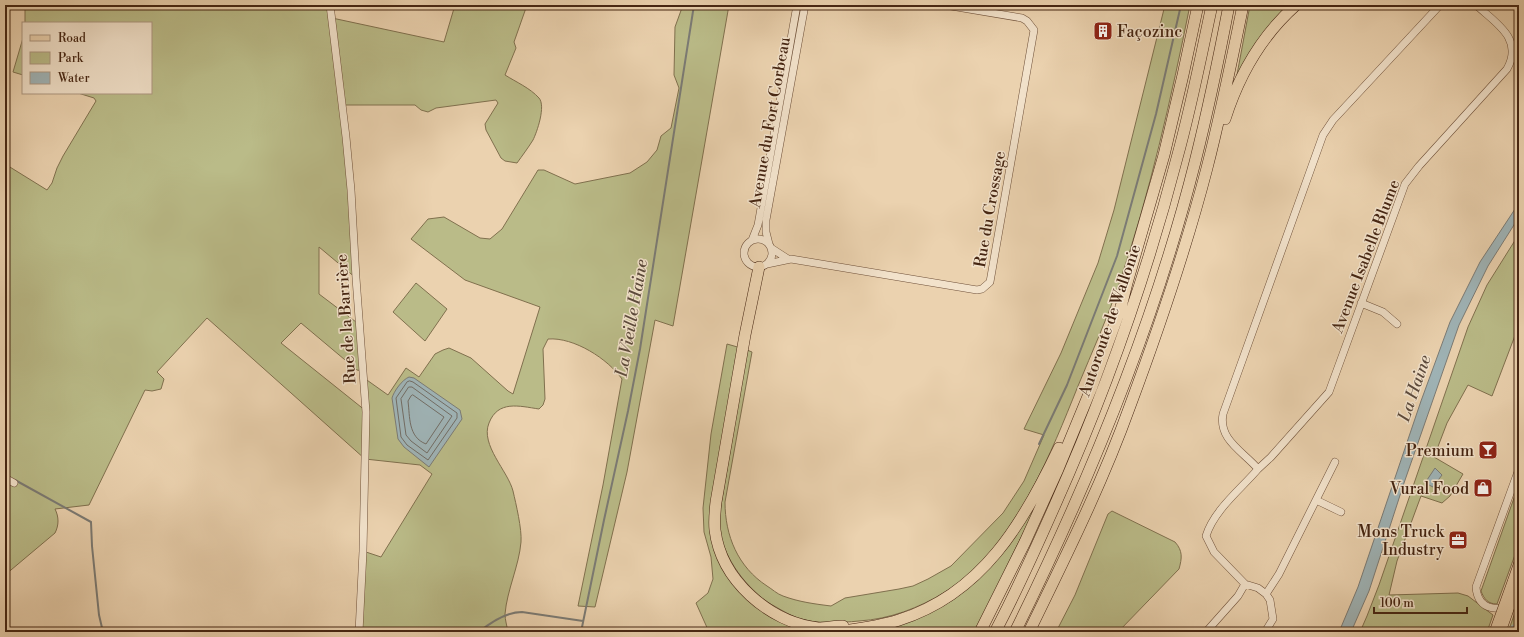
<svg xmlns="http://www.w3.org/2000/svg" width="1524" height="637" font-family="'Libre Bodoni',serif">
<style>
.green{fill:#babb88;stroke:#80704e}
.water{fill:#9fb4b7;stroke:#7b7b75}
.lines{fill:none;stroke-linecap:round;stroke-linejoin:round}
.shore{stroke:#726d65;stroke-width:1}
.stream{stroke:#7b7b75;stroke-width:2}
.river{stroke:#9fb4b7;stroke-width:11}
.minor-casing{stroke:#6f513a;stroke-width:8}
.major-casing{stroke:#462613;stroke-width:10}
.highway-casing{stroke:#462613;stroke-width:12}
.minor{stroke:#f2e2cb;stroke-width:7}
.major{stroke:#ebd2af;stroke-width:9}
.highway{stroke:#ebd2af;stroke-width:11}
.major-bridge-casing{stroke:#462613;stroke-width:10;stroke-linecap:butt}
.major-bridge{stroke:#ebd2af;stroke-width:9}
.labels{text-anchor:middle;stroke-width:3;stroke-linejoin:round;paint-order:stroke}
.poi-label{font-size:16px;fill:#462613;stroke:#f2e2cb;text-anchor:end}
.street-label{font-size:16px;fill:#462613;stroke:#f2e2cb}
.water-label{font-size:17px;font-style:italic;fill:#5c4a3c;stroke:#f2e2cb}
</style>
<rect width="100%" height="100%" fill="#ebd2af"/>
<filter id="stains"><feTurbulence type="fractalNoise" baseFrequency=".005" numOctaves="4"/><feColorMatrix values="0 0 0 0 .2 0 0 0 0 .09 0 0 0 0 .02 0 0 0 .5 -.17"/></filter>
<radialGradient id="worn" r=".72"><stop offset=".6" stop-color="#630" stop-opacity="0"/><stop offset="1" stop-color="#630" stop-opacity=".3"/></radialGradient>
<!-- green -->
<path class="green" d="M25 5H330L332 18 444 42 455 5H527L514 42 516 48 505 75C516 82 530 88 539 98 546 106 537 132 533 140 528 148 522 156 517 163L505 161 501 158 486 130 485 124 498 103 496 100 436 108 428 112 421 110 415 105H342L356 278 319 247V294L360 325 363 371 357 370 301 323 281 343 366 411 364 378 388 395 406 368 419 377 435 354 443 350 449 348 471 358 508 391 513 394 540 307 465 280 411 239 428 219 444 217 480 238 490 239 502 229 538 170H544L575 184 630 173 647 162 657 150 661 136 671 128 679 88 674 75 675 27 683 5H729L673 326 655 320 627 472 595 607 578 606 603 485 622 379C608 359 574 337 548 339L543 349 545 399 543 405 539 409C519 406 498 400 489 423 480 445 508 471 513 491 516 504 522 529 521 542 519 566 507 590 505 614 505 620 507 626 508 632H359L363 551 381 557 432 474 420 465 365 459 207 318 157 372 164 379 161 389 152 391 145 390 89 505 55 509C59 517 59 525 55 533L5 575V164L47 190 52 183 57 168 63 156 96 101 94 98 78 93H151V23H25Z
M1165 5H1190C1171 99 1150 193 1119 284 1107 319 1092 352 1078 386 1050 456 1021 527 965 579 959 584 951 588 945 592 919 608 890 619 859 621 839 623 817 624 797 618 790 615 783 611 776 607 752 595 727 563 721 537 718 525 720 511 722 499L747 350 752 352 725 502C725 536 738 567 767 586 772 589 777 594 783 596 799 602 815 604 831 606L845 598 899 589 913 586 928 579 951 566 1003 513 1024 481 1044 435 1024 429 1061 353 1098 263 1114 210Z
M1250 5H1291L1236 80Z
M23 38V75L13 72Z
M1519 234V325L1492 396 1468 385 1447 423 1434 457 1463 474 1450 496 1442 503 1421 496 1397 561 1389 595 1458 593 1468 596 1493 615 1487 632H1360L1367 616 1379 585 1468 327 1487 285Z
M416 283 447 309 425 341 393 312Z
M727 344 741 348 712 512 735 583 807 630 799 632H709L696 603 708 593 713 579 711 557 704 532 703 508 711 434Z
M1519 484V544L1497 604C1488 604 1484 599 1481 591Z
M1045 488 995 591 974 632H854L933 611 953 600 965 590Z
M1112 511 1175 542C1183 551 1182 558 1179 569L1118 632H1056L1075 595 1108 514Z
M1519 606V632H1508L1517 607Z"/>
<!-- water -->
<path class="water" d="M1519 203V217L1488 266 1459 325 1404 483 1369 591 1351 632H1339L1358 587 1421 401 1450 322 1480 262Z
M409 377 414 378 460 410 462 419 429 467 404 447 398 439 392 398C394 391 402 380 409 377Z
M1435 468 1442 475 1433 487 1425 483Z"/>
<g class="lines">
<!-- shore -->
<path class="shore" d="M410 381 413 382 457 413V418L428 460 407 445 401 437 396 398 407 382Z
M409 387H412L452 416 427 453 411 441 406 435 401 399Z
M413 395 444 417 426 444C408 437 410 417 408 401L411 396Z"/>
<!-- stream -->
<path class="stream" d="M1039 444 1067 385 1117 256 1156 114 1181 5
M15 480 91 522 92 546 99 615 103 632
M479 632C491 622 506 612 522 612L583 621
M581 632 604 520 628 411 640 349 694 5"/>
<!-- river -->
<path class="river" d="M1512 632 1519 627"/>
<defs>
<path id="minor" d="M330 5 346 137 351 190 356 278 366 412 363 551 359 632
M744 253a14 14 0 1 1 28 0a14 14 0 1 1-28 0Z
M752 240 758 225 797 5
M769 244 766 232V220L805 5
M771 248 788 259
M767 264 791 259 977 290 982 289 990 282 1034 30 1027 21 1022 18 945 5
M1361 303 1383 312 1397 324
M1258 469 1271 457 1329 392 1405 184 1419 166 1507 69C1524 39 1496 23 1476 5
M1519 469 1476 587C1478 613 1500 610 1519 605
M5 478 14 483
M1316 500 1341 512
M1266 594 1279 574 1335 462
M1206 632 1238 596 1245 584
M1265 632 1273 619 1270 600 1266 594 1258 588 1245 584 1214 552 1206 536C1214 510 1241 489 1258 469 1244 452 1218 440 1223 414L1323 135 1333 120 1440 5"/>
<path id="major" d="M1512 582 1519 562"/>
<path id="highway" d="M1225 119C1239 75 1261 36 1296 5
M759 267 745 335 716 502C715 511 714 521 715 530 721 580 769 622 818 628 826 628 835 626 843 626
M834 632C856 629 878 627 899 620 982 594 1024 522 1059 448
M980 632 1025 542 1058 469 1091 389 1121 307 1127 283 1164 155 1183 75 1198 5
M995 632C1017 591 1036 548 1055 505 1105 393 1146 277 1177 158 1191 108 1201 56 1212 5
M1015 632C1089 482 1154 325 1195 162 1208 110 1219 57 1229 5
M1029 632C1065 558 1102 484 1130 406 1159 328 1186 249 1207 168 1221 114 1232 59 1243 5"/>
</defs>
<!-- minor casing -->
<use href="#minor" class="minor-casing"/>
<!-- major casing -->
<use href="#major" class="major-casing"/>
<!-- highway casing -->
<use href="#highway" class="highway-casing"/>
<!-- minor -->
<use href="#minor" class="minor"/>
<!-- major -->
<use href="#major" class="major"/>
<!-- highway -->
<use href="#highway" class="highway"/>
<defs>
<path id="major-bridge" d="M1494 632 1512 582
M1501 632 1518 584"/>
</defs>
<!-- major-bridge casing -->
<use href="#major-bridge" class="major-bridge-casing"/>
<!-- major-bridge -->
<use href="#major-bridge" class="major-bridge"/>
</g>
<!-- icons -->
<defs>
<symbol id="building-square" viewBox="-11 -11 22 22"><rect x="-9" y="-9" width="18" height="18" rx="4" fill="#8f2418" stroke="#f2e2cb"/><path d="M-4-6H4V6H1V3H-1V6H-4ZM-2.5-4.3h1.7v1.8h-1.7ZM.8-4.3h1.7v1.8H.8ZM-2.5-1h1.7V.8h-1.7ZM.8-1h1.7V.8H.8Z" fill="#fff"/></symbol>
<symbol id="bar-square" viewBox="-11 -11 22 22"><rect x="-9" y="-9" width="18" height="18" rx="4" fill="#8f2418" stroke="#f2e2cb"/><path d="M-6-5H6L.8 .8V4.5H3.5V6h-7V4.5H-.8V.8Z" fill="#fff"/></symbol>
<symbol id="shop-square" viewBox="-11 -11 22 22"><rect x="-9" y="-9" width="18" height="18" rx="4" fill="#8f2418" stroke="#f2e2cb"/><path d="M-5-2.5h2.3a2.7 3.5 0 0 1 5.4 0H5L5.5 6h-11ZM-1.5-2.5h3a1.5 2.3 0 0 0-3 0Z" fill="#fff"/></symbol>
<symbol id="office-square" viewBox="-11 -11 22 22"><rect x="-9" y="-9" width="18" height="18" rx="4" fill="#8f2418" stroke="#f2e2cb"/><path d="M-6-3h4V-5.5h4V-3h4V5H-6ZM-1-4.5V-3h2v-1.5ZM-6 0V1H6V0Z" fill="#fff"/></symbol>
</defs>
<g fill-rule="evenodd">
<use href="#building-square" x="1092" y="20" width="22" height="22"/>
<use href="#bar-square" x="1477" y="439" width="22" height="22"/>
<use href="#shop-square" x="1472" y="477" width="22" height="22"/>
<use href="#office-square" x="1447" y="529" width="22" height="22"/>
</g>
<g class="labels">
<!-- poi labels -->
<g class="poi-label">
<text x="1117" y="37" text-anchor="start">Façozinc</text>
<text x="1474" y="456">Premium</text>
<text x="1469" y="494">Vural Food</text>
<text x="1444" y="537">Mons Truck<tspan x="1444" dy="18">Industry</tspan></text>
</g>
<!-- street labels -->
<g class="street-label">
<text transform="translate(769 122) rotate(-80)" y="6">Avenue du Fort Corbeau</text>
<text transform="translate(989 209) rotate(-80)" y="6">Rue du Crossage</text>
<text transform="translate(1365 256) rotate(-69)" y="6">Avenue Isabelle Blume</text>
<text transform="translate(345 319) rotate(-94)" y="6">Rue de la Barrière</text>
<text transform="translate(1109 320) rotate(-71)" y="6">Autoroute de Wallonie</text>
</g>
<!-- water labels -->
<g class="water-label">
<text transform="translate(631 318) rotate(-80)" y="6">La Vieille Haine</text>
<text transform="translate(1414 388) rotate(-71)" y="6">La Haine</text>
</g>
</g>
<!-- margin -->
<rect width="1524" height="637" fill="none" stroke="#ebd2af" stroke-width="20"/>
<rect x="6" y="6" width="1512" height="625" fill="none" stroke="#462613" stroke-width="2"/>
<rect x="10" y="10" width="1504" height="617" fill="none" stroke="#462613"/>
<!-- legend -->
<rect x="22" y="22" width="130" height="72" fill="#f2e2cb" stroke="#ad9781"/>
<rect x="30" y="35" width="20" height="6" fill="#ebd2af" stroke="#ad9781"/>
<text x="58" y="42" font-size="12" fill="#462613">Road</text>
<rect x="30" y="52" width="20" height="12" fill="#babb88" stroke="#ad9781"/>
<text x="58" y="62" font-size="12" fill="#462613">Park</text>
<rect x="30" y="72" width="20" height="12" fill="#9fb4b7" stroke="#ad9781"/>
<text x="58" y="82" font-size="12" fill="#462613">Water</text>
<!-- scale -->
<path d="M1374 607v6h93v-6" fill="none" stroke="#462613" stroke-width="2"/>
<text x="1380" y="607" font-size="12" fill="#462613" stroke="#f2e2cb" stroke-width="3" paint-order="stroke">100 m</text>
<rect width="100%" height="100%" filter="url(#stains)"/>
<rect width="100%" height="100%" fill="url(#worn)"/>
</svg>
